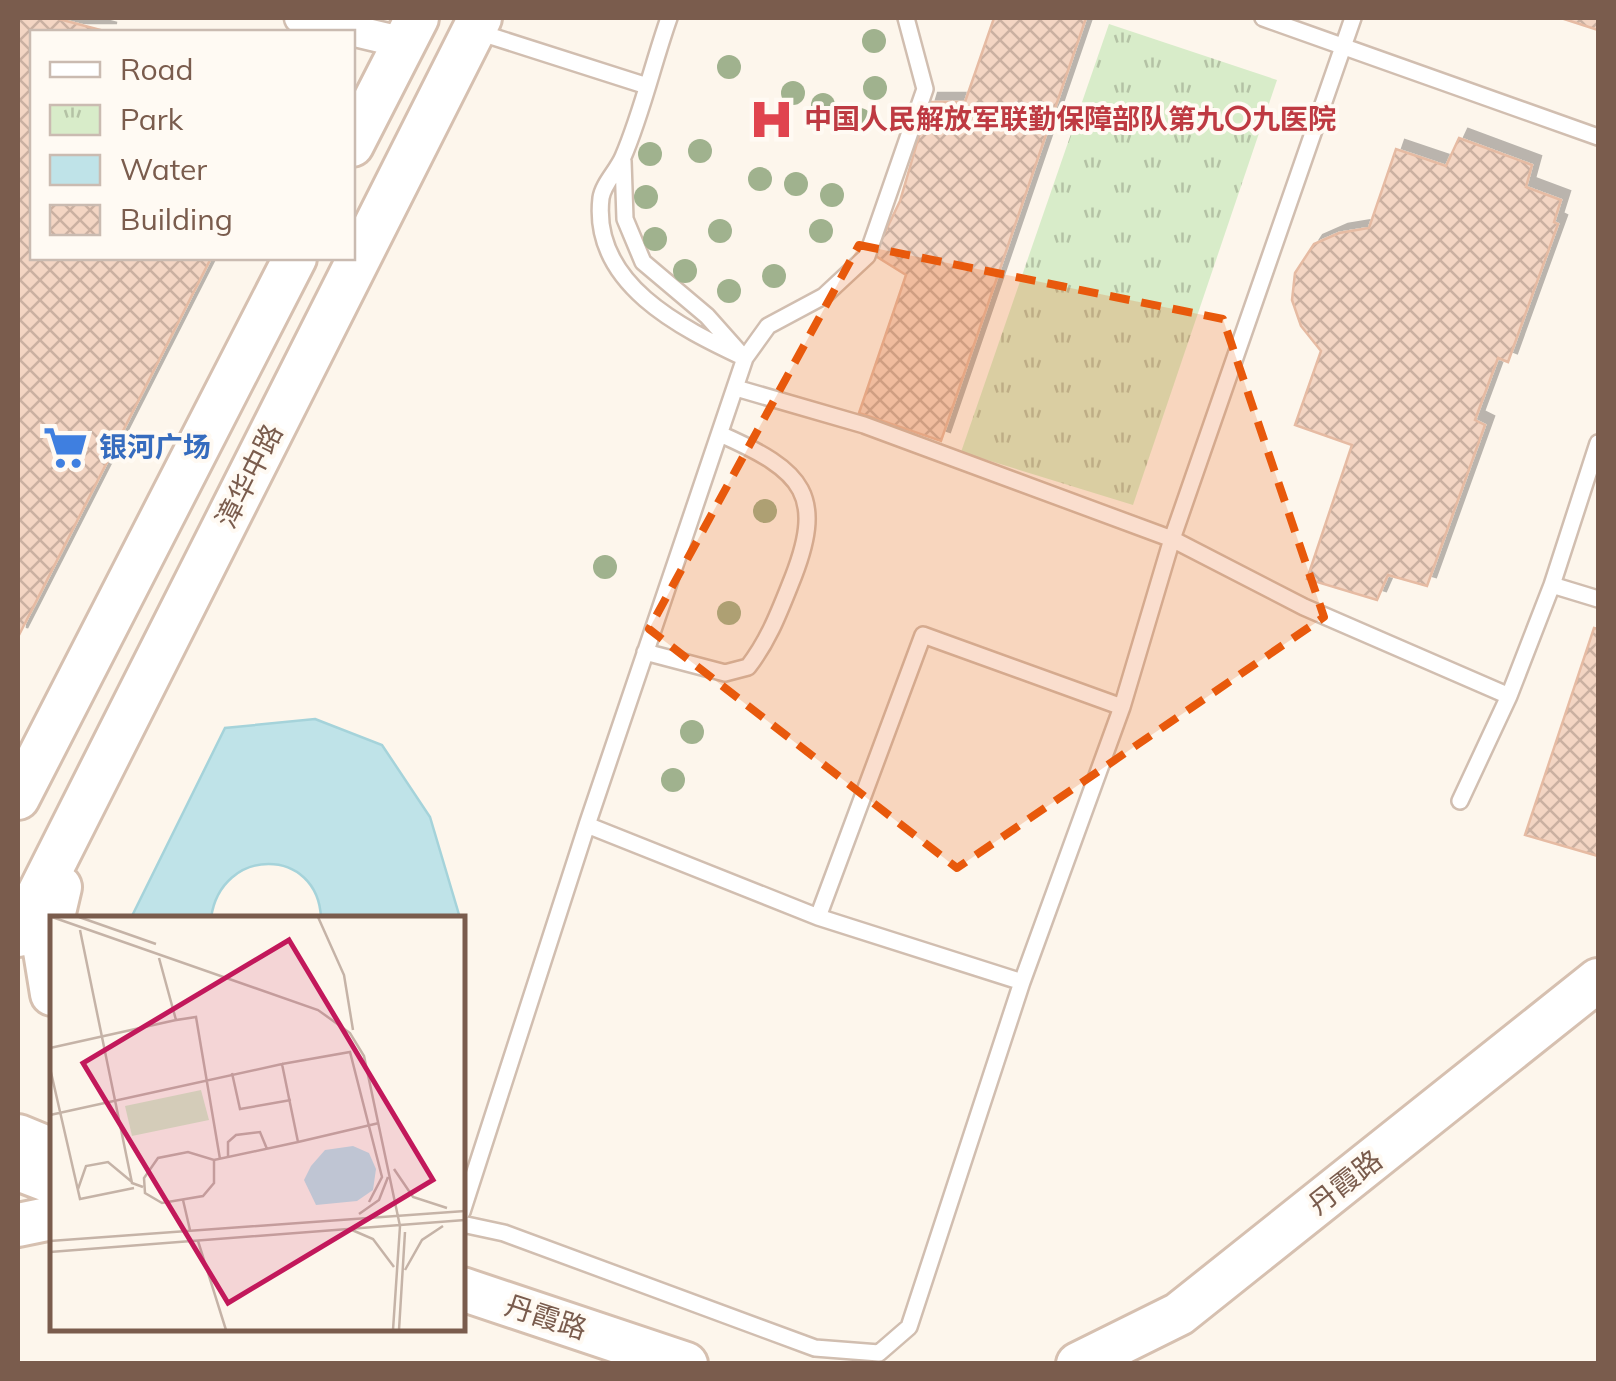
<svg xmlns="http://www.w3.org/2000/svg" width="1616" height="1381" font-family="Mulish,'Noto Sans SC',sans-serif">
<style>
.park{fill:url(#park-tufts)}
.water{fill:#bfe3e8;stroke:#a5d3da;stroke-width:2.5}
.building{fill:url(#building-cross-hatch);stroke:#e6bba3;stroke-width:2.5;filter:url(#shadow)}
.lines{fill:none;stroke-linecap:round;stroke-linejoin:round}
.service-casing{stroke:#d1beb0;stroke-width:20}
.minor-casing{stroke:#d1beb0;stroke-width:35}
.secondary-casing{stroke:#d6c0b0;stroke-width:48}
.service{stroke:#fff;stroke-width:15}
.minor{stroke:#fff;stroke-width:30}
.secondary{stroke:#fff;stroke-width:42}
.tree{fill:#a0b28e}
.marked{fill:#e8590c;fill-opacity:0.2;stroke:#e8590c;stroke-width:8;stroke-dasharray:20 12;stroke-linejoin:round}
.labels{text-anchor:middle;stroke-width:8;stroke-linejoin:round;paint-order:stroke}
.health-label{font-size:28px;font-weight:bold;fill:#be3a42;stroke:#fffaf3;text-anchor:start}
.shop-label{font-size:28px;font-weight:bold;fill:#366cbe;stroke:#fffaf3;text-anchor:start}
.street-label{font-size:28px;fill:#7a5c4d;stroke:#fffaf3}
.inset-road{fill:none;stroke:#c5b3a7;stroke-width:2.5}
.view{fill:#c2185b;fill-opacity:0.15;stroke:#c2185b;stroke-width:5}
.inset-edge{fill:none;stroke:#7a5c4d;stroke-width:5}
</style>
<defs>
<pattern id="park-tufts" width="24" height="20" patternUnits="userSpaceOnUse" patternTransform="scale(2.5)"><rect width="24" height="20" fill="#d8ecc9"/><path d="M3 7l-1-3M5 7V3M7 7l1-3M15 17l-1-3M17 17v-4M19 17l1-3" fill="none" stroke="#b4c2a5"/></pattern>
<pattern id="building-cross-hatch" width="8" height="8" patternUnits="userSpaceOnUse" patternTransform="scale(2.5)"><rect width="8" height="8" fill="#f3d5c3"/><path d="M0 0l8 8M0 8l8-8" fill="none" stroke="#cab0a1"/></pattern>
<filter id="shadow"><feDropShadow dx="9" dy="-9" stdDeviation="0" flood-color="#0004"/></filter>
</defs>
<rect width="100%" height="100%" fill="#fdf6ec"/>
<!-- park -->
<path class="park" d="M1109 24 1277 80 1133 505 961 452Z"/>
<!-- water -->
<path class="water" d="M315 719 382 745 430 817 460 918H321C318 846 221 846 211 918H131L225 728Z"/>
<!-- building -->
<path class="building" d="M18 18H55L108 32H32V258H211L18 637Z
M994 18H1086L941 441 859 413 906 275 874 255 900 201 929 102H965Z
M1561 18H1598V30Z
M1459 138 1532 165 1526 187 1561 200 1554 222 1558 224 1508 362 1498 358 1475 420 1485 425 1427 586 1388 575 1377 600 1307 579 1352 445 1295 425 1321 351 1301 326 1292 300 1295 273 1314 244 1339 233 1369 228 1396 149 1446 166Z
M1594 628 1598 629V856L1525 835Z"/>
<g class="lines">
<defs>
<path id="service" d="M669 18C653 63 642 113 623 157 617 171 603 184 601 198 591 284 681 328 745 358
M906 18 925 89 867 256 824 296 768 326 745 358 587 825 818 917 1022 982 1122 707 1172 539 1353 18
M1263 18 1598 137
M478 32 644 85
M623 161 625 219 643 262 707 316 739 352
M736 388 864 425 1172 539 1304 607 1509 696 1552 585 1598 599
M1552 585 1598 443
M645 652 725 673 748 667C768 641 778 615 790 585 827 495 804 471 720 434
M1460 801 1509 696
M818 917 923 635 1122 707
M462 1212 587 825
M462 1224 504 1233 815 1348 879 1353 909 1327 1022 982"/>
<path id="minor" d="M300 18 405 43"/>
<path id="secondary" d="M352 145 417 18
M18 798 295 258
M18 935 480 18
M52 994 45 951 60 887
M18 1136 52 1150
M18 1169 52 1182
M18 1225 52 1218
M462 1289 686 1364
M1078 1364 1179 1314 1598 980"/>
</defs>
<!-- service casing -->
<use href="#service" class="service-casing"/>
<!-- minor casing -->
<use href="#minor" class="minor-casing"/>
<!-- secondary casing -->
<use href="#secondary" class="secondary-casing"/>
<!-- service -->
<use href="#service" class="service"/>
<!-- minor -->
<use href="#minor" class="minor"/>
<!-- secondary -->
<use href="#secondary" class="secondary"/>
</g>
<!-- trees -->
<g class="tree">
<circle cx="874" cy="41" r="12"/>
<circle cx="729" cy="67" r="12"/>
<circle cx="875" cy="88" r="12"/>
<circle cx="793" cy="93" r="12"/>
<circle cx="823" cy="105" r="12"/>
<circle cx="860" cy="120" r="12"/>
<circle cx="700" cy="151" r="12"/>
<circle cx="650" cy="154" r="12"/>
<circle cx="760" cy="179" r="12"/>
<circle cx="796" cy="184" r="12"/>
<circle cx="832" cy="195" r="12"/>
<circle cx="646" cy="197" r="12"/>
<circle cx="720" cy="231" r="12"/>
<circle cx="821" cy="231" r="12"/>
<circle cx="655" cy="239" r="12"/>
<circle cx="685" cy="271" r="12"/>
<circle cx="774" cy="276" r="12"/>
<circle cx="729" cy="291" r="12"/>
<circle cx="765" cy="511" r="12"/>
<circle cx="605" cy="567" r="12"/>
<circle cx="729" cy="613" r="12"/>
<circle cx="692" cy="732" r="12"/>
<circle cx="673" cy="780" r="12"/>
</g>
<!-- marked area -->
<path class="marked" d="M859 245 1223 319 1324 617 957 868 649 629Z"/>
<!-- icons -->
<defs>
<symbol id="hospital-bare" viewBox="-9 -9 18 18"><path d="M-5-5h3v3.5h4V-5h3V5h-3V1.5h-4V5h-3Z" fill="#e0444e" stroke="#fffaf3" stroke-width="2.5" paint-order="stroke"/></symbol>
<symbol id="supermarket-bare" viewBox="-9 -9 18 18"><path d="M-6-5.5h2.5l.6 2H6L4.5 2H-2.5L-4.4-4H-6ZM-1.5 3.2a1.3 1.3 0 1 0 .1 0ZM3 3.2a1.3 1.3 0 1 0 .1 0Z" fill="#3f7fe0" stroke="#fffaf3" stroke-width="2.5" paint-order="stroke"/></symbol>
</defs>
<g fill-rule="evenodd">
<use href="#hospital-bare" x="740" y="88" width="63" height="63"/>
<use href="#supermarket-bare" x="34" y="416" width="63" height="63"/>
</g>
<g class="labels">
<!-- health labels -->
<g class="health-label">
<text x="804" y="129">中国人民解放军联勤保障部队第九〇九医院</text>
</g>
<!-- shop labels -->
<g class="shop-label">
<text x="99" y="457">银河广场</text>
</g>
<!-- street labels -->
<g class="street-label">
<text transform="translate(249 476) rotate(-63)" y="10">漳华中路</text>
<text transform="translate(1345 1182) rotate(-38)" y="10">丹霞路</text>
<text transform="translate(546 1317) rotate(18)" y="10">丹霞路</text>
</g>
</g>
<!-- overview -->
<g transform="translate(50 916)">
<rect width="415" height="415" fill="#fdf6ec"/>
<path d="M151 174 159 204 82 220 75 190Z" fill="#d8ecc9"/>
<path d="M303 230 319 237 326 253 323 274 307 285 266 289 254 264 261 250 275 234Z" fill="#bfe3e8"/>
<path class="inset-road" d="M2 1 268 94 300 117 314 140 350 310 343 414M29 1 106 28M268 1 294 59 303 114M30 14 82 267 93 271M109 42 126 104 146 101 170 243M0 132 126 104M232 148 300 136 332 261 319 286M0 152 30 283 84 272M182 157 190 193 241 184M0 199 232 148 248 226 164 244 138 236 108 242 94 262 95 277 112 287 153 280 164 267V244M248 226 329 207M178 242V226L186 219 210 216 217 233M344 253 363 281 397 292M28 273 36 250 58 246 82 266M133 284 140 314M309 298 329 284 338 261M302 314 323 323 344 351M0 325 415 295M148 325 176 414M0 336 415 304M355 354 372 324 393 310M349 414 355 316"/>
<path class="view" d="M239 24 383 264 178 387 33 147Z"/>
<rect width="415" height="415" class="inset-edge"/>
</g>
<!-- border -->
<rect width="1616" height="1381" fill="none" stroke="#7a5c4d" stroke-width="40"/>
<!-- legend -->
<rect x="30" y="30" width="325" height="230" fill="#fffaf3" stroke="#cabbb1" stroke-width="2.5"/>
<rect x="50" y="62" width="50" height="15" fill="#ffffff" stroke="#cabbb1" stroke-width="2.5"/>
<text x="120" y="80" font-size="30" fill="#7a5c4d">Road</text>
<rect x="50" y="105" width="50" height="30" fill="url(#park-tufts)" stroke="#cabbb1" stroke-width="2.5"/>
<text x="120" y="130" font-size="30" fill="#7a5c4d">Park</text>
<rect x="50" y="155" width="50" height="30" fill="#bfe3e8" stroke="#cabbb1" stroke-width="2.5"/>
<text x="120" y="180" font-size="30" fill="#7a5c4d">Water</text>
<rect x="50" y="205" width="50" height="30" fill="url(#building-cross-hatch)" stroke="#cabbb1" stroke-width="2.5"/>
<text x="120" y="230" font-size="30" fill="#7a5c4d">Building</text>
</svg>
